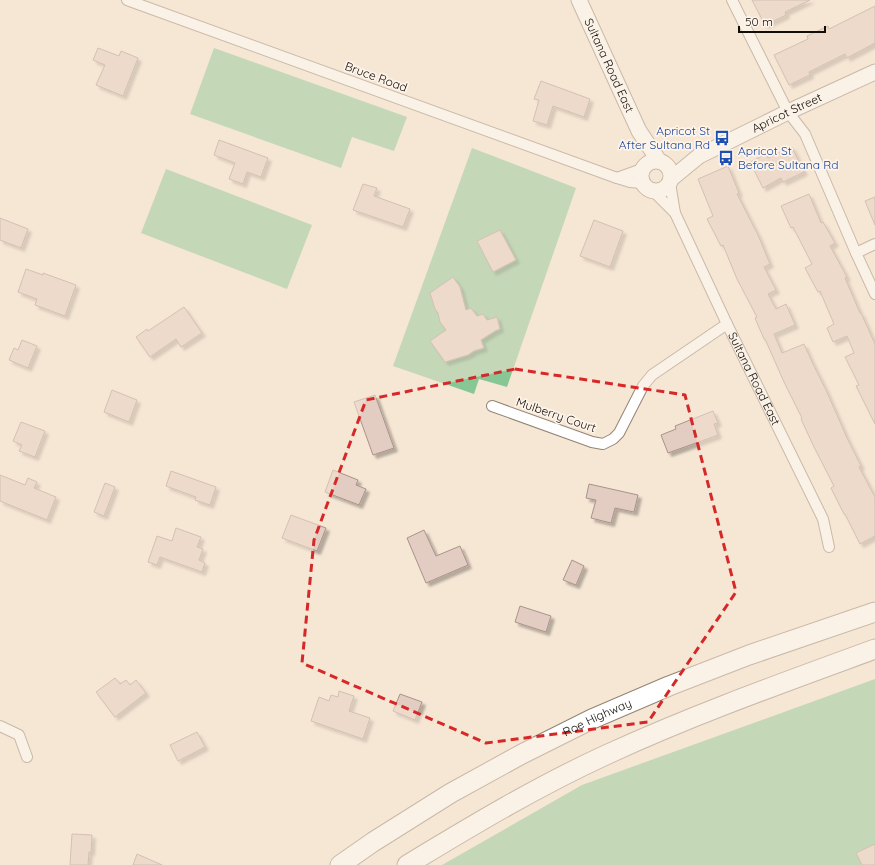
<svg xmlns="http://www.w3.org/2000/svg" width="875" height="865" font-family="Quicksand,sans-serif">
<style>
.green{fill:#87c796}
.building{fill:#e3ccc2;stroke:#a9938a;filter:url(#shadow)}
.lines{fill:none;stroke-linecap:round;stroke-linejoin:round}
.street-casing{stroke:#938474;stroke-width:12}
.secondary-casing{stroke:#938474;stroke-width:17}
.highway-casing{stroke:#938474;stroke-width:21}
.street{stroke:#fff;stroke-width:10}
.secondary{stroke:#fff;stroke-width:15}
.highway{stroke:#fff;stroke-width:19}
.marked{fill:none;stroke:#d62828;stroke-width:3;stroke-dasharray:8 5;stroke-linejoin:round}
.labels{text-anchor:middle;stroke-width:3.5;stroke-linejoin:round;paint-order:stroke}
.street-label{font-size:12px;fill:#130d08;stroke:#fef4ea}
.transit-label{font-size:12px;fill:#164399;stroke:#fef4ea;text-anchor:end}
</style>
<defs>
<filter id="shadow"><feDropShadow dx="3.5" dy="3.5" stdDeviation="1" flood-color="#0004"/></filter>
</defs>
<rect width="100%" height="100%" fill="#f6e6d4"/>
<!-- green -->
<path class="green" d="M214 48 407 117 394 151 352 137 341 168 190 114Z
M472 148 576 188 507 387 479 379 474 394 393 366Z
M166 169 312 225 287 289 141 233Z
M875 679V865H442L582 785Z"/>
<!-- building -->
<path class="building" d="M752 0H810L785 12 786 15 765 25Z
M875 6V43L847 58 845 54 809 72 810 75 789 85 774 55 808 39 807 36 828 26 829 29Z
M98 48 119 56 121 51 138 58 123 96 96 85 105 65 93 60Z
M541 81 590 99 584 117 553 106 547 125 533 121 539 100 534 99Z
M219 140 268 158 261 177 247 172 243 184 229 179 235 163 214 155Z
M792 147 804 172 783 182 781 178 763 188 750 162 766 154 768 158Z
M728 166 739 193 737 194 758 235 770 264 764 267 776 290 768 294 776 309 786 304 795 325 774 334 782 353 804 344 812 362 826 390 847 438 861 466 859 467 875 497V536L860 544 845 514H844L831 488 834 486 814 447 801 419 802 418 784 382 765 339H764L755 318 757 317 737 279 723 245 721 246 707 219 713 216 698 179Z
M363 184 377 188 374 196 410 209 403 227 353 210Z
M809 194 821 223 823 222 835 243 830 246 847 277 845 278 860 313H861L875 344V424L856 386 859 385 845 357 854 353 847 336 833 342 827 328 834 324 820 291 818 292 805 268 812 264 793 227 791 228 781 206Z
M875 197V225L865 201Z
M0 218 28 229 21 248 0 240Z
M594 220 623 231 610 267 580 256Z
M500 230 516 260 493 272 477 241Z
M26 269 43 275V273L76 285 65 316 35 305 37 299 18 292Z
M453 277 460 287 466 310 471 308 477 316 483 314 487 320 497 317 500 329 495 331 481 340 484 348 474 351 468 355 445 362 430 341 446 330 440 322 438 313 435 309 430 293Z
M184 307 202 333 181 347 176 339 150 357 136 337 147 329 148 331Z
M22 340 37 346 28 368 9 360 14 348 18 350Z
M112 390 137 400 129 422 104 412Z
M375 395 394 448 373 455 354 402Z
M713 411 718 423 714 424 718 435 668 453 661 435 676 429 675 426Z
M21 422 45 431 35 457 19 451 22 445 13 441Z
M333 470 358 480 356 485 366 489 359 505 325 492Z
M171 471 216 487 210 505 195 500 196 497 166 486Z
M0 475 25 485 28 478 37 482 34 488 56 497 47 520 0 501Z
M105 483 115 487 104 516 94 512Z
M589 484 638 495 634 512 615 508 611 523 591 518 596 500 586 498Z
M291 515 326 528 317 551 282 538Z
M176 528 201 537 197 547 203 549 199 560 205 563 202 572 160 557 157 565 148 562 157 536 172 541Z
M424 530 436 556 460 546 468 565 426 583 407 538Z
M572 560 584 566 576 585 563 580Z
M520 606 551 616 546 632 515 622Z
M115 678 120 684 126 680 130 685 136 680 146 693 115 717 96 692Z
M339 691 354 696 349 711 370 718 363 739 311 721 319 697 329 701 331 695 338 697Z
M400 694 422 702 415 720 393 711Z
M197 732 205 747 178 761 170 745Z
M72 834 92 835 91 852H89L88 865H70Z
M875 844V865H862L856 853Z
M137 854 162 865H133Z"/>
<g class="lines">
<defs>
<g id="street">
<path d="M127 0 617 178 630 182 642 183"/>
<path d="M732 0 788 112 805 134 856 253 875 294"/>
<path d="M617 178 642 169"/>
<path id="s1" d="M670 183 675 213 727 324 823 519 829 547"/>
<path d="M654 192 675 213"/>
<path d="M856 253 875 244"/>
<path d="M492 406 592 442 603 444 613 439 619 433 643 386 652 375 727 324"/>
<path d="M0 726 19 735 27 757"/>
</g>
<g id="secondary">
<path id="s2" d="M579 0 639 131 659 161"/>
<circle cx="656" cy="176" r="15"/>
<path id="s3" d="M671 179 699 156 788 112 875 72"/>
</g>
<g id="highway">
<path id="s4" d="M340 865 373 842 451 793 522 754 592 719 669 686 749 655 875 612"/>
<path d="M407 865C473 825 538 786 608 754 695 714 785 682 875 649"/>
</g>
</defs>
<!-- street casing -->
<use href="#street" class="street-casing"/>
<!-- secondary casing -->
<use href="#secondary" class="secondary-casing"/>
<!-- highway casing -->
<use href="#highway" class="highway-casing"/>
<!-- street -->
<use href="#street" class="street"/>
<!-- secondary -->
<use href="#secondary" class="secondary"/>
<!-- highway -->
<use href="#highway" class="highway"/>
</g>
<!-- marked area -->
<path d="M0 0H875V865H0ZM515 369 685 395 736 592 648 722 486 743 302 663 314 540 366 400Z" fill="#f6e6d4" fill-opacity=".55" fill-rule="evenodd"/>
<path class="marked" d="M515 369 685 395 736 592 648 722 486 743 302 663 314 540 366 400Z"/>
<!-- icons -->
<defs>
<symbol id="bus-bare" viewBox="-9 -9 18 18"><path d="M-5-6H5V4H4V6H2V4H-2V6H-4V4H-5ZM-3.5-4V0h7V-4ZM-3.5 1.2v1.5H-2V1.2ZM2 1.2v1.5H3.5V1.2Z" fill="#1a4fb4" stroke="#fef4ea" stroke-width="2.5" paint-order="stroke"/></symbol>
</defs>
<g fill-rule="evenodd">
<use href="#bus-bare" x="711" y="127" width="22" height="22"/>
<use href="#bus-bare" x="715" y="147" width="22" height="22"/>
</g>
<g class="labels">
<!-- street labels -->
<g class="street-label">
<text dy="4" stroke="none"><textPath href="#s2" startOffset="72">Sultana Road East</textPath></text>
<text transform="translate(376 77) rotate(20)" y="4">Bruce Road</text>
<text dy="4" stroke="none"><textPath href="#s3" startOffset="134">Apricot Street</textPath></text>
<text dy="4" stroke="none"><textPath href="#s1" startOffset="214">Sultana Road East</textPath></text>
<text transform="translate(556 415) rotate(19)" y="4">Mulberry Court</text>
<text dy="4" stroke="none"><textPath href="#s4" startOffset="297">Roe Highway</textPath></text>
</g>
<!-- transit labels -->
<g class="transit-label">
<text x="710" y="135">Apricot St<tspan x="710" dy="14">After Sultana Rd</tspan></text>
<text x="738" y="155" text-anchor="start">Apricot St<tspan x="738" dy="14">Before Sultana Rd</tspan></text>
</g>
</g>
<!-- scale -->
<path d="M739 26v6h86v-6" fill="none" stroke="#130d08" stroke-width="2"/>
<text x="745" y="26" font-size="12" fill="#130d08" stroke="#fef4ea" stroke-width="3" paint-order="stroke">50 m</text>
</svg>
